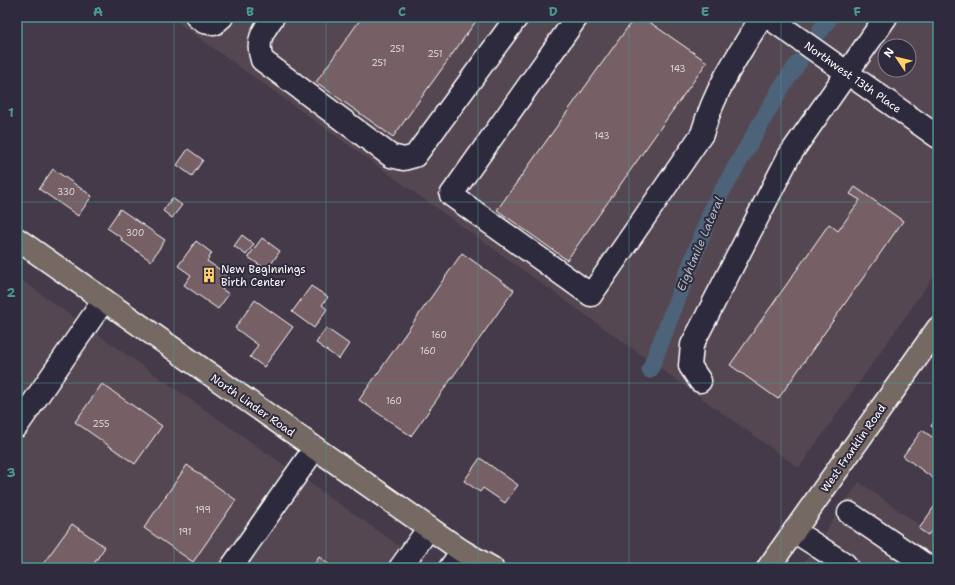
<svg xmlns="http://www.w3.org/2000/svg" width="955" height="585" font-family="'Shantell Sans',sans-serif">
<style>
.built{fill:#544651;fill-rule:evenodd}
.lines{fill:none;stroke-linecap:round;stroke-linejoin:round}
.canal{stroke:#4e6479;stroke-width:17}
.building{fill:#776165;stroke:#fff}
.minor-casing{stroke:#fff;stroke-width:25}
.major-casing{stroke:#fff;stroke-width:25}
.minor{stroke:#2f2a3d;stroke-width:22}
.major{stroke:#766964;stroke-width:22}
.grid{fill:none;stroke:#4b9892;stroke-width:1;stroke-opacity:0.55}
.labels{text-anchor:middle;stroke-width:4;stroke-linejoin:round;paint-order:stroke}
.number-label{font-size:9px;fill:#ddd8d8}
.street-label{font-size:11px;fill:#fff;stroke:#2f2a3d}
.poi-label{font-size:11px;fill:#fff;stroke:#2f2a3d;text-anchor:start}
.water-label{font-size:12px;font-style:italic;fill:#afb9c3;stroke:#2f2a3d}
.neatline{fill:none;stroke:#4b9892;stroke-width:1.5}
.grid-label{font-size:13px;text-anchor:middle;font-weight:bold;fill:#4b9892}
</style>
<rect width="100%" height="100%" fill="#453a49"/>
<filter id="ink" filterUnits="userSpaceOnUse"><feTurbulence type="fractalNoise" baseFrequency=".025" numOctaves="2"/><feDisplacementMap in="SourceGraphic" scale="8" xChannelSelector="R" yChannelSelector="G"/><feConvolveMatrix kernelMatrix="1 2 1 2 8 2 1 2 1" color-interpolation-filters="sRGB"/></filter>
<g filter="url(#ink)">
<!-- built -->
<path class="built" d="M170 17H938V270L799 468ZM885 46H909V70H885Z
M17 277 100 336 431 568H17Z
M859 482 938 538V568H800Z"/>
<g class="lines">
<!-- canal -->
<path class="canal" d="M820 31 830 17
M650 370 713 207 781 88 799 62"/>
</g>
<!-- building -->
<path class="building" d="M362 17H479L393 137 316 82Z
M635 17H642L707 62 567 260 497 210Z
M188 149 203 160 192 176 177 165Z
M53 169 92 196 78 216 39 189Z
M855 187 903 221 778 399 730 365 829 224 838 231 860 200 850 194Z
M172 198 182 205 172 218 163 211Z
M120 209 165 240 151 261 121 240 122 238 107 228Z
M242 235 254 244 246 255 234 246Z
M262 238 280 251 267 270 248 257Z
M196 241 212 253 207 261 228 275 219 287 229 294 218 309 184 285 191 275 178 266Z
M462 253 514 290 411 436 359 400Z
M311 286 328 297 322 305 327 309 314 328 292 312Z
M255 300 293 327 264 367 250 357 258 345 235 328Z
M326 328 349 344 339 359 316 343Z
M102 384 162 426 135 464 75 422Z
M938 416V430L931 426Z
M922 430 938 441V482L903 456Z
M480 458 518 485 505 503 483 488 480 492 464 481Z
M187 465 236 500 193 562 144 528Z
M938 501V536L931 531 928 535 919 529Z
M72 524 105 547 91 568H40Z
M319 557 334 568H312Z"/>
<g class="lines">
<defs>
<path id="minor" d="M197 17 204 22 214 24 222 17
M273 17C262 32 256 42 262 60L391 156 404 159 415 156 517 17
M577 17 451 195 591 295 702 134C715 89 737 56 762 17
M768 17 938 137
M700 381 690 366 692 345 789 156 886 17
M17 426 104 300
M849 513 930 568
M794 531 845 564 847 568
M231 568 315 448
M400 568 429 528
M450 568 462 551"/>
<path id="major" d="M17 239 462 551 492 568
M768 568 938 328"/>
</defs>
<!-- minor casing -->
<use href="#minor" class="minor-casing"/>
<!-- major casing -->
<use href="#major" class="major-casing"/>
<!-- minor -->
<use href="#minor" class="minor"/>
<!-- major -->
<use href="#major" class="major"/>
</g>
</g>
<!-- grid -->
<path class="grid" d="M174 17V568M326 17V568M478 17V568M629 17V568M781 17V568M17 202H938M17 383H938"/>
<!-- icons -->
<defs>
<symbol id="building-bare" viewBox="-9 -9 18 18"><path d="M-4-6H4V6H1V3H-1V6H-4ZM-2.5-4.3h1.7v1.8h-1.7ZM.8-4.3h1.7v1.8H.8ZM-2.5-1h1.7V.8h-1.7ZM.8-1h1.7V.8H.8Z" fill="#ffd166" stroke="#2f2a3d" stroke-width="2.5" paint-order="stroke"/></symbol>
</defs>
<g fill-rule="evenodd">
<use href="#building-bare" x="198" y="264" width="22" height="22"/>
</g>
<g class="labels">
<!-- number labels -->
<g class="number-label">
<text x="397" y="52">251</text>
<text x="435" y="57">251</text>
<text x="379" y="66">251</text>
<text x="678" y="72">143</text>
<text x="602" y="139">143</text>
<text x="66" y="195">330</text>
<text x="135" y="236">300</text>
<text x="439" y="338">160</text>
<text x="428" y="354">160</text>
<text x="394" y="404">160</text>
<text x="101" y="427">255</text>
<text x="203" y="513">199</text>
<text x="185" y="535">191</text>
</g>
<!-- street labels -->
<g class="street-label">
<text transform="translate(853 77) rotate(35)" y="4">Northwest 13th Place</text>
<text transform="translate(253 405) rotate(35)" y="4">North Linder Road</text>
<text transform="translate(853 448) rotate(-55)" y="4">West Franklin Road</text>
</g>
<!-- poi labels -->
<g class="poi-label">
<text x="221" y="273">New Beginnings<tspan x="221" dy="13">Birth Center</tspan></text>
</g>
<!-- water labels -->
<g class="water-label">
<text transform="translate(700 244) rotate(-67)" y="4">Eightmile Lateral</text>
</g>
</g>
<!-- margin -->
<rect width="955" height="585" fill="none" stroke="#2f2a3d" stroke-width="44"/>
<!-- north arrow -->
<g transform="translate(897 58) rotate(305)"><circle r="19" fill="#2f2a3d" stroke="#827f8b"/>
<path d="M0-3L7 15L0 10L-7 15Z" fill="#ffd166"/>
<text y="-6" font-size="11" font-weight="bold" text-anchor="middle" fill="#ffffff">N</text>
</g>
<rect x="22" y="22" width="911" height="541" class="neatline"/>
<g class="grid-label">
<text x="98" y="16">A</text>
<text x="250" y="16">B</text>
<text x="402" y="16">C</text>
<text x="553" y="16">D</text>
<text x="705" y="16">E</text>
<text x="857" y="16">F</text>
<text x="11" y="117">1</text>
<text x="11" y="297">2</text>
<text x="11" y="477">3</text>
</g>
</svg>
